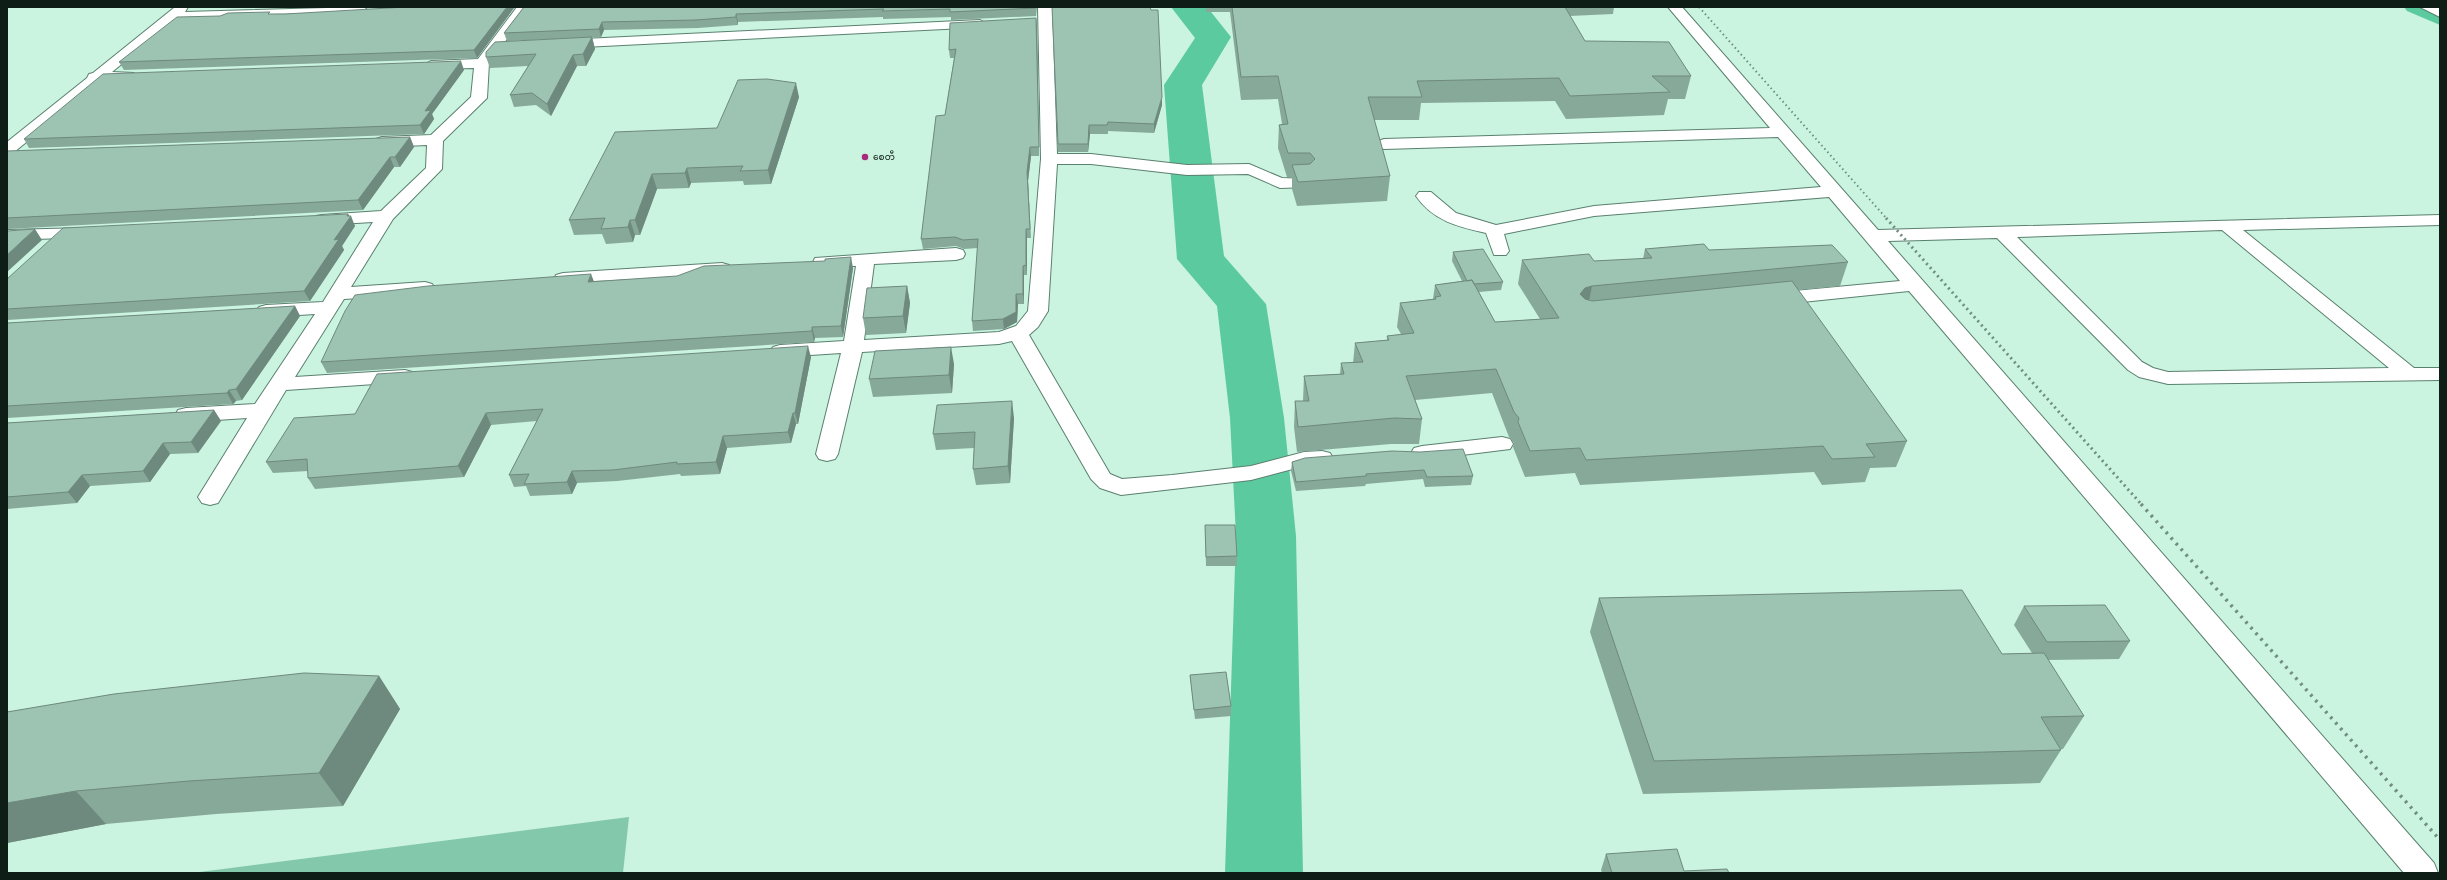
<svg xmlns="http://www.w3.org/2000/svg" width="2447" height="880" font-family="'Alegreya Sans','Noto Sans Myanmar',sans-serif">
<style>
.green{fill:#84c8ab}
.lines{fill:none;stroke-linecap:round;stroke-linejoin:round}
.canal{fill:#5cca9f;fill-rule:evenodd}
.river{fill:#5cca9f;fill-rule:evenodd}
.minor-casing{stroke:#5a806f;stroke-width:2}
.minor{fill:#fff;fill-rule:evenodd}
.rail-far2{stroke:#718e81;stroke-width:2;stroke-dasharray:1.5 3;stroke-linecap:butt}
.rail-far1{stroke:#718e81;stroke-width:3;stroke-dasharray:2 3.5;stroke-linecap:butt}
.rail{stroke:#718e81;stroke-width:3.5;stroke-dasharray:2.5 5;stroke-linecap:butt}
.wall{fill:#87a999}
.shaded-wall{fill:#6e897d}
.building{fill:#9dc4b2;stroke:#6e897d}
.poi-dot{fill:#a72a7c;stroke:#caf3e0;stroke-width:1.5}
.labels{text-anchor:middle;stroke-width:3;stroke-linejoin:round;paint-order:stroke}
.far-poi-label{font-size:9px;fill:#0e1d16;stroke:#caf3e0;text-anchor:start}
</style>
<rect width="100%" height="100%" fill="#caf3e0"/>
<!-- green -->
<path class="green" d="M629 817 623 873H192Z"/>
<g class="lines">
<!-- canal -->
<path class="canal" d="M2404 7H2431L2440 11V25L2407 11Z"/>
<!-- river -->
<path class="river" d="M1171 7H1207L1231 37 1202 85 1224 256 1266 304 1284 418 1296 536 1303 873H1225L1236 536 1230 418 1217 306 1177 259 1164 85 1195 38Z"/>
<defs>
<path id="minor" d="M175 7H188L185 12 364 7 367 10 360 14 174 21 112 72 134 73 136 76 134 79 101 81 13 153 7 155V142L87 78 89 74 93 73Z
M517 7H531L489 63 487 98 443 141 442 169 393 219 351 287 425 282 432 284 435 288 432 292 425 294 344 299 295 377 405 370 412 372 415 376 412 380 405 382 286 390 218 503 210 505 202 503 198 497 247 418 186 422 178 420 175 415 178 410 186 408 255 404 315 314 266 317 259 315 256 311 259 307 266 305 323 302 373 222 322 225 316 224 313 220 316 216 322 215 381 211 426 168 427 145 382 147 376 145 374 142 376 139 382 137 431 135 471 97 474 68 431 69 424 65 431 61 478 59Z
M1038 7H1052L1057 154H1091L1187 165 1249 164 1282 178 1309 179 1312 183 1309 187 1280 188 1248 174 1187 175 1091 164H1057L1048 311 1038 327 1029 335 1110 474 1122 479 1172 475 1251 466 1304 452 1322 451 1330 453 1333 458 1330 463 1304 466 1251 480 1121 495 1100 488 1091 479 1012 341 999 344 862 352 838 454 835 459 827 461 819 459 816 454 841 353 780 357 773 355 770 351 773 347 780 345 844 341 856 266H815L813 262 815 258 956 248 963 250 965 254 963 258 956 260 874 264 864 340 999 332 1016 326 1028 311 1041 159Z
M1668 7H1682L1878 230 2440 215V225L2243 230 2414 368H2440V380L2168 384 2139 377 2128 370 1997 238 1888 241 2434 863 2438 873H2404L1909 291 1773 305 1766 303 1763 299 1766 295 1773 293 1900 281 1829 197 1594 216 1504 234 1509 251 1506 255H1494L1486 233C1459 227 1433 221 1416 196L1419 192H1431L1456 213 1496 225 1594 206 1821 187 1778 137 1384 149 1378 147 1376 144 1378 141 1384 139 1770 128ZM2222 230 2389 368 2168 372 2153 368 2142 362 2017 237Z
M2420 7 2440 8V17Z
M980 20 987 24 985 27 563 48 556 44 563 40Z
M86 228 92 229 95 233 92 237 7 240V230Z
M722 263 729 265 731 269 729 273 563 285 556 283 554 279 556 275 563 273Z
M1502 437 1510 439 1513 444 1510 449 1422 460 1414 458 1411 453 1414 448 1422 446Z"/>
</defs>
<!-- minor casing -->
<use href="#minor" class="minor-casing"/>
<!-- minor -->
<use href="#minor" class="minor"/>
<!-- rail-far2 -->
<path class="rail-far2" d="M1699 7 1887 219"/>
<!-- rail-far1 -->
<path class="rail-far1" d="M1886 218 2142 505"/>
<!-- rail -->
<path class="rail" d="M2141 504 2440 840"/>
</g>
<!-- wall -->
<path class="wall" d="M524 7H1037L1036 16 951 20V17L883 19V17L738 22V25L698 28 604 30 601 37 507 41 504 33Z
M1052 7 1162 105 1154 133 1108 131V134H1090L1088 152H1058Z
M1206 7H1614L1613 14 1570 16 1585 41 1691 76 1685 99H1668L1664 115 1566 119 1555 101 1421 103 1419 120H1374L1390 176 1387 201 1297 206 1292 189V177H1287L1278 148 1279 125 1282 124 1278 99 1241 100 1230 12H1206Z
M514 8 477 58 124 70 119 62 220 16 271 14Z
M1036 18 1037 27 1039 156H1031L1028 181 1031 238H1027V275H1024V304H1018L1017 322 1004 329 973 331 972 321 978 248 964 249 956 246 923 249 921 239 945 115 954 58H950L949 50Z
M592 37 595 49 586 66H577L551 116 536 105 514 107 510 95 528 66 490 68 486 57Z
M464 70 432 114 434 119 424 134 29 148 24 139Z
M799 97 771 184 744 185 743 181 691 183 689 188 657 189 640 235H635L633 242 606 244 602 234 574 235 569 220 717 128Z
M410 137 414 147 400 167H394L363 210 7 229V151Z
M348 214 355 226 342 246 344 250 310 301 7 320V279Z
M1645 249 1709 250 1848 262 1840 286 1798 290 1907 441 1896 467 1870 468 1865 482 1822 485 1814 472 1580 485 1575 473 1525 477 1513 447 1514 443 1509 437 1492 393 1415 400 1422 419 1419 444H1391L1297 452 1294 427 1295 401H1303L1304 376 1340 374 1341 363H1353L1355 343 1387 340V336L1401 334 1397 327 1400 303 1433 299 1435 285 1462 281 1452 261 1453 252 1503 282 1501 290 1479 292 1495 322 1540 319 1518 284 1522 260 1594 261 1643 259Z
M853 268 843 337 815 338 814 342 327 373 321 362 594 281Z
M907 286 910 303 906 333 866 335 863 318Z
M295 306 300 316 242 400 236 401 233 404 7 418V323Z
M811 357 798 424H796L791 443 727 448 720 474 681 476 680 474 617 481 577 483 572 494 530 496 526 486 514 487 509 475 537 421 491 425 464 477 315 489 308 478V471L273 473 266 462 355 414Z
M954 364 952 393 873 397 869 379Z
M214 410 221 421 198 453 170 454 150 482 90 486 77 503 7 509V423Z
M1014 418 1010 483 976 485 973 469 974 448 936 450 933 434Z
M1392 451 1473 476 1471 485 1425 487 1423 479 1366 484 1365 486 1296 491 1291 471 1292 462Z
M1205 525 1237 556V566H1206Z
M1599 598 2002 654 2032 653 2014 625 2024 606 2130 641 2119 659 2048 660 2084 716 2063 749H2060L2061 750 2040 783 1643 794 1590 632Z
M1190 675 1231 706V716L1195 719 1191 684Z
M379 676 400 709 343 806 216 814 106 824 7 843V712Z
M1606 854 1684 871 1729 873H1602L1601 870Z"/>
<!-- shaded-wall -->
<path class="shaded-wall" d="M507 7H514V8L477 58 474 50Z
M736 14 738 22V25L736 17Z
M1036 18 1037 27 1039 156V147Z
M602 22 604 30 601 37 599 29Z
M592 37 595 49 586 66 583 54Z
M573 55 577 66 551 116 547 104Z
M461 61 464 70 432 114 434 119 424 134 420 125 425 111Z
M796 83 799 97 771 184 768 170Z
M1162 97V105L1154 133V124Z
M1089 125 1090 134 1088 152V144Z
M410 137 414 147 400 167 395 157Z
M1030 147 1031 156 1028 181 1031 238 1027 172Z
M390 157 394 167 363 210 358 200Z
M687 168 691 183 689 188 685 173Z
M652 174 657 189 640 235 635 220Z
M348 214 350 217 351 216 355 226 342 246 344 250 310 301 304 291Z
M630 220 635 235 633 242 628 227Z
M35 229 42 240 7 272V255Z
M1026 229 1027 238V275L1026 265Z
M851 257 853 268 843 337 841 326Z
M1023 266 1024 275V304L1023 294Z
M591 274 595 284 588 282Z
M907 286 910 303 906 333 903 316Z
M1592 286 1587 311 1580 294 1585 288Z
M1016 294 1018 304 1017 322 1004 329 1003 319Z
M295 306 300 316 242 400 236 389Z
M812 327 815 338 814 342 812 331Z
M808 346 811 357 798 424 795 413Z
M951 347 954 364 952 393 949 375Z
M229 390 236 401 233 404 227 393Z
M1012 401 1014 418 1010 483 1008 466Z
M214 410 221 421 198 453 191 442Z
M486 413 491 425 464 477 458 466Z
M793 413 796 424 791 443 788 432Z
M723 436 727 448 720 474 716 462Z
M163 443 170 454 150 482 143 471Z
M572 471 577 483 572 494 567 482Z
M82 475 90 486 77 503 68 492Z
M379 676 400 709 343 806 319 773Z
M76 791 106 824 7 843V803Z"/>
<!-- building -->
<path class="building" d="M406 7H507L474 50 119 62 177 17 220 16 228 13 270 12 268 14H285Z
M524 7H1036V8L950 12V9L882 11 884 9 736 14V17L696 20 602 22 599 29 504 33Z
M1052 7H1150L1151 10H1158L1162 97 1154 124 1108 122 1107 125H1089L1088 144H1058Z
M1232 7H1565L1585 41 1669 42 1691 76H1652L1670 92 1570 96 1559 78 1417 81 1422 97H1368L1390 176 1298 182 1292 165 1310 164 1315 159 1310 153H1288L1279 125 1288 124 1278 76 1241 77Z
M1036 18 1039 147H1030L1027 172 1030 229H1026V265L1023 266V294H1016V312L1003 319 972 321 978 239 963 240 955 237 921 239 936 116 945 115 956 49 949 50 950 23Z
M592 37 583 54 573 55 547 104 532 93 510 95 536 54 486 57V52L495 42Z
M461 61 425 111 431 110 420 125 24 139 103 74Z
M767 79 796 83 768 170 740 171 743 166 687 168 685 173 652 174 635 220H630L628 227 601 229 605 218 569 220 615 132 717 128 738 80Z
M410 137 395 157H390L358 200 7 218V151Z
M348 214 347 216H351L334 240 339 239 304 291 7 309V279L63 228Z
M35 229 7 255V231Z
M1704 244 1709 250 1832 245 1848 262 1592 286 1585 288 1580 294 1585 299 1592 301 1792 281 1907 441 1866 444 1875 457 1832 459 1823 446 1586 460 1580 448 1530 451 1518 422 1519 418 1514 412 1496 369 1406 376 1422 419 1394 418 1298 427 1295 401H1309L1304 376 1344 374 1341 363 1363 362 1355 343 1389 340 1387 336 1414 333 1400 303 1436 299 1435 297 1441 296 1435 285 1472 280 1495 322 1559 318 1522 260 1589 254 1594 261 1652 258 1645 249Z
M1483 249 1503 282 1474 284 1472 280 1467 281 1453 252Z
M851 257 841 326 812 327V331L321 362 345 311 355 295 428 286 591 274 588 282 677 276 704 266 825 261V259Z
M907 286 903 316 863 318 867 288Z
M295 306 236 389 229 390 227 393 7 406V323Z
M808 346 795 413H793L788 432 723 436 716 462 677 464V462L613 470 572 471 567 482 524 484 529 474 509 475 543 409 486 413 458 466 308 478 307 459 266 462 294 418 355 414 377 374Z
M951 347 949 375 869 379 875 351Z
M1012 401 1008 466 973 469 975 432 933 434 937 405Z
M214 410 191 442 163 443 143 471 82 475 68 492 7 497V423Z
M1463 449 1473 476 1427 477 1424 470 1366 474V476L1296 482 1292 462 1305 458 1392 451 1420 452Z
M1205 525H1235L1237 556 1206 557Z
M1962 590 2002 654 2044 653 2084 716 2041 717 2061 750 1654 761 1599 598Z
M2105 605 2130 641 2047 642 2024 606Z
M1226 672 1231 706 1194 710 1190 675Z
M304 673 379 676 319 773 189 781 76 791 7 803V712L114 694Z
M1677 849 1684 871 1727 869 1729 873H1612L1606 854Z"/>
<!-- markers -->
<circle class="poi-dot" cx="865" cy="157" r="4"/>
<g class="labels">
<!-- far-poi labels -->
<g class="far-poi-label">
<text x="873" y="160">စေတီ</text>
</g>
</g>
<!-- border -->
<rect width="2447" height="880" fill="none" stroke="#0e1d16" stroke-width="16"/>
</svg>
